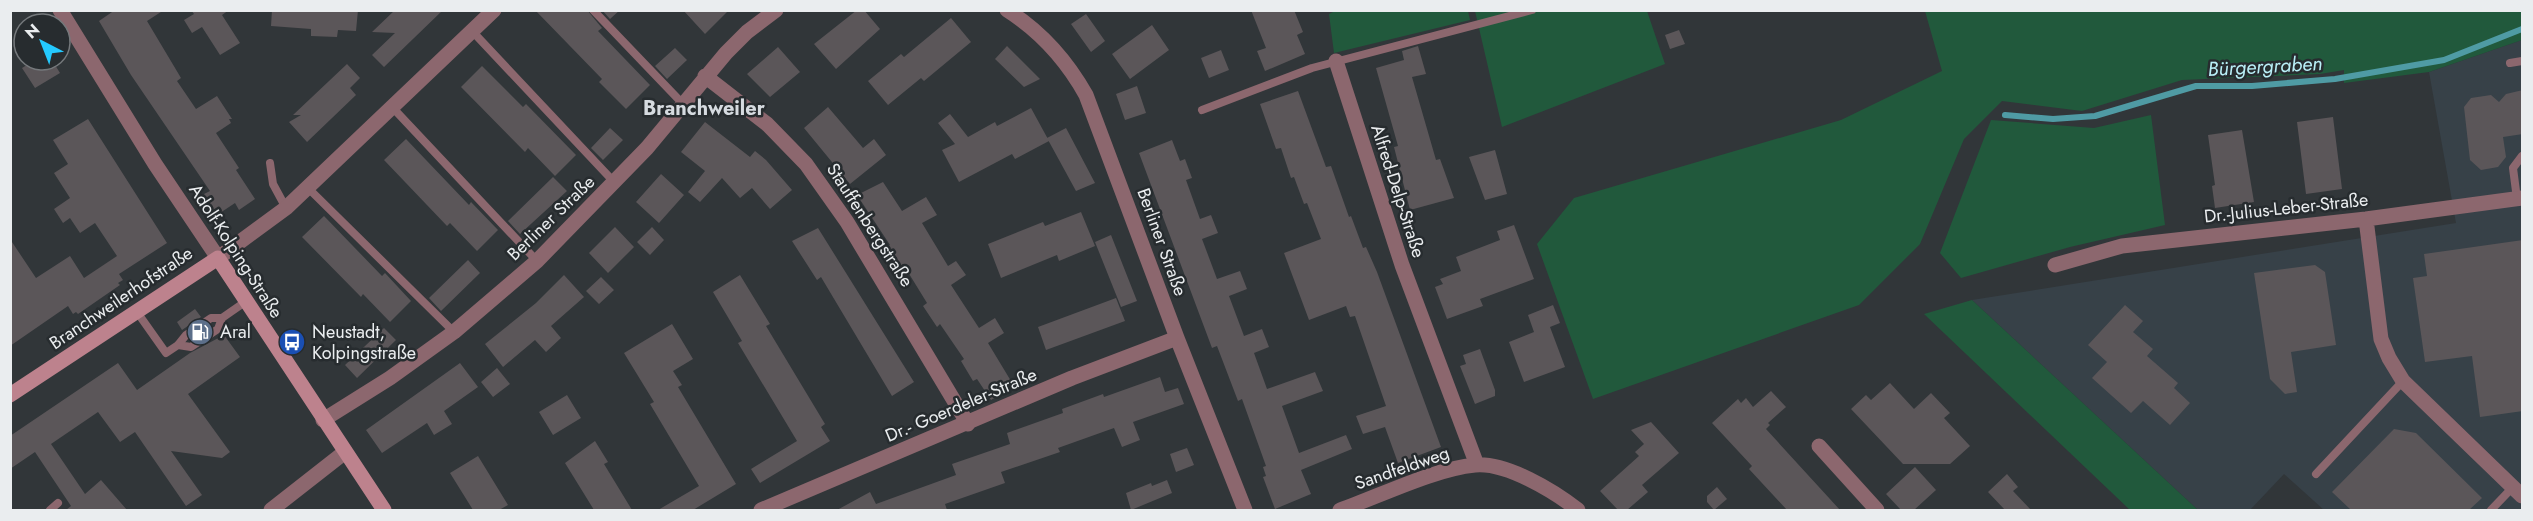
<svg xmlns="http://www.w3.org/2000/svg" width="2533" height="521" font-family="Jost,sans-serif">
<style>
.built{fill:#374148}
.green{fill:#21593c}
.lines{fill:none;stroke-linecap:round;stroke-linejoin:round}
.stream{stroke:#4f9ba4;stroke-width:6}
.building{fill:#5b5659}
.lane{stroke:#8c676e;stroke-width:8}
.street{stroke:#8c676e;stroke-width:15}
.secondary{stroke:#bd828d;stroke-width:15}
.labels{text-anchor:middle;stroke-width:5;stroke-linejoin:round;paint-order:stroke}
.street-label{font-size:18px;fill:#eaedef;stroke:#272c2f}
.poi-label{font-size:18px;fill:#eaedef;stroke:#272c2f;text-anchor:start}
.water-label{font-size:20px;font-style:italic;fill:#b9eff7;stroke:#272c2f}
.neighbourhood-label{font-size:20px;font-weight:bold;fill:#d6dbe0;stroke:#272c2f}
</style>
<rect width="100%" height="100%" fill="#313639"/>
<!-- built -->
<path class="built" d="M2522 40V510H2324L2284 474 2250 510H2198L1972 300 2456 223 2429 72Z"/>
<!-- green -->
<path class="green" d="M1337 10 1468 11 1470 20 1334 53 1329 14Z
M1475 11H1647L1665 64 1502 127Z
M1925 11 2522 10V40L2429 72 2344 83V70L2320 74 2182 80 2082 111 2002 101 1964 139 1920 244 1859 305 1593 399 1537 244 1574 198 1841 120 1942 71Z
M2151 115 2165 225 2070 247 1961 278 1940 253 1991 120 2094 128Z
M1972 300 2198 510H2130L1924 314Z"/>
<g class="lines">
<!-- stream -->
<path class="stream" d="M2005 115 2053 119 2095 116 2196 86H2252L2335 79 2444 60 2522 29"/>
</g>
<!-- building -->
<path class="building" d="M115 10H164L147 21 181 78 177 81 196 109 217 96 232 119H229L231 123 216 133 239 168 236 170 255 199 239 210 235 203 217 215 204 194 210 191 131 75 99 21Z
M191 10H229L222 15 240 43 220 55 202 27 192 33 184 20 194 14Z
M272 10H358L356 31 338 30 337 37 311 36V29L271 26Z
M395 10H443L384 67 372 55 395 33 372 32Z
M535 10H587L602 28 598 31 650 85 626 109 599 82 602 79Z
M602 10H620L610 19Z
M683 10H729L705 34Z
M857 10H864L880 29 836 69 814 44Z
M1251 10H1294L1303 32 1297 35 1305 54 1265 71 1257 51 1266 48Z
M1086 14 1105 41 1091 52 1071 24Z
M951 18 971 42 924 81 921 78 888 105 868 81 901 54 904 57Z
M1152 25 1169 50 1130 79 1112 54Z
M1679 30 1685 44 1670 49 1665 35Z
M1007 46 1040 79 1024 87 995 59Z
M1418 46 1426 74 1412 77 1436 160 1440 159 1454 198 1410 210 1394 147 1398 146 1376 68 1404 60 1402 51Z
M778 47 800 72 770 97 747 74Z
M675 48 687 60 667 79 655 66Z
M1221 50 1229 70 1209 78 1201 58Z
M35 60H52L60 73 35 88 22 68Z
M347 64 360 78 350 88 356 95 307 142 289 122 301 115H293Z
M482 66 523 107 526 104 576 155 555 176 528 148 525 152 461 87Z
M1137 86 1146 113 1125 120 1116 94Z
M2523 90V134L2503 137 2506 157 2498 167 2481 170 2470 160 2464 107 2471 98 2491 95 2499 102 2506 94Z
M1298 91 1326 167 1331 166 1349 217 1351 216 1363 248 1366 247 1377 272 1441 447 1398 463 1385 427 1363 434 1356 416 1386 406 1355 316 1350 317 1346 306 1309 320 1284 253 1321 239 1307 203 1304 204 1294 177 1291 178 1281 148 1276 149 1260 104Z
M828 107 863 148 874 139 886 155 850 184 804 128Z
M1031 108 1049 141 1015 159 1012 154 959 182 942 150 955 144 938 123 950 114 968 137 995 122 997 126Z
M2333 117 2342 189 2306 194 2297 122Z
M88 119 167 243 119 274 123 280 118 283 120 285 78 314 76 312 73 314 68 306 10 346V239L36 278 70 256 84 278 117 256 95 223 80 233 70 218 63 223 54 209 70 198 54 173 68 164 53 140Z
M705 122 750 157 755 151 766 160 792 190 770 209 752 188 740 198 722 178 700 202 688 192 705 171 681 152Z
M610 128 623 140 603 160 591 148Z
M1066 128 1095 183 1076 191 1047 138Z
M2242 130 2254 202 2215 208 2212 186 2215 185 2208 135Z
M406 139 469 205 471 202 498 230 477 251 450 223 447 226 384 160Z
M1172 140 1180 161 1185 159 1192 178 1186 180 1200 219 1211 215 1218 233 1202 239 1217 279 1240 271 1247 289 1229 296 1244 336 1262 329 1269 347 1254 353 1267 389 1315 372 1323 391 1282 406 1299 453 1346 435 1352 449 1301 470 1311 494 1275 509 1263 477 1266 476 1263 467 1266 466 1242 399 1238 401 1217 346 1212 348 1139 153Z
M1495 150 1507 194 1485 200 1469 157Z
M661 174 684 195 659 223 636 202Z
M553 177 567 191 520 234 508 221Z
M883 182 902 211 926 197 937 215 922 223 948 266 956 261 966 275 951 285 979 328 995 318 1004 333 988 343 1014 386 991 400 977 379 973 381 961 361 964 359 940 324 937 327 923 306 927 303 903 264 899 267 886 247 890 245 857 195Z
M1081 212 1095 246 1059 261 1057 255 1001 278 988 244 1043 222 1045 226Z
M324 216 382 276 385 273 411 301 390 322 363 294 361 297 302 237Z
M1514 225 1534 279 1480 299 1483 306 1447 319 1435 287 1443 284 1440 279 1461 271 1456 257 1500 240 1497 231Z
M615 227 634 247 608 273 589 253Z
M652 227 664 240 650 255 637 242Z
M818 228 914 382 892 396 821 277 817 280 792 241Z
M1111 235 1137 301 1121 307 1095 242Z
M2523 240V411L2480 417 2472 356 2425 362 2413 278 2427 276 2424 254Z
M468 260 480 273 441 311 429 298Z
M2315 265 2325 272 2336 345 2291 352 2297 392 2285 394 2270 379 2254 273Z
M564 275 584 297 551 326 561 338 546 352 535 340 503 367 485 344 536 303Z
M740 275 770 324 766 326 825 424 821 427 830 441 760 483 751 469 797 441 738 343 742 341 713 292Z
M601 277 614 290 599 304 586 291Z
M1116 298 1125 321 1046 350 1038 327Z
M1553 305 1560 323 1550 327 1565 367 1524 382 1509 342 1534 332 1528 315Z
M2125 305 2143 321 2133 332 2153 349 2147 356 2178 383 2174 388 2190 403 2170 425 2143 401 2131 413 2092 378 2107 362 2088 345Z
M195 309 201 317 182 330 177 322Z
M672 324 693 359 673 371 682 385 678 387 736 484 693 510H658L699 486 650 404 654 402 624 353Z
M384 328 396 340 357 378 345 365Z
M224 335 240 357 188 394 230 452 222 458 171 451 202 495 186 506 135 432 120 442 98 412 51 444 85 494 101 480 127 510H66L71 506 35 452 10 469V436L118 363 137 390 190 353Z
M1480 349 1495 390V396L1475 404 1460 366 1466 364 1463 355Z
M460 363 478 387 444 411 452 424 434 435 427 423 382 453 366 430Z
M497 368 510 384 493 397 481 382Z
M1160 377 1165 392 1178 388 1184 404 1133 422 1140 440 1122 447 1114 428 1058 448 1060 452 1001 472 1005 483 945 504 947 510H837L870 492 876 504 956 475 952 464 1010 444 1007 433 1063 413 1062 409 1103 394 1104 397Z
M1890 383 1914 409 1931 393 1950 413 1944 418 1970 446 1950 464H1903L1851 409 1866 395 1871 400Z
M1771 391 1786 407 1768 423 1770 425 1766 429 1840 510H1787L1749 469 1752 466 1712 423 1738 399 1741 403 1746 398 1753 407Z
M567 395 581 418 553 435 539 412Z
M1651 422 1679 453 1642 485 1648 492 1627 510H1618L1600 491 1639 456 1635 452 1644 444 1631 430Z
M2394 429 2416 433 2482 498 2469 510H2351L2332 492Z
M595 441 608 462 604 464 632 510H594L565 463Z
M1187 448 1194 465 1176 472 1170 454Z
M478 456 508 505 499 510H473L450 473Z
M1915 467 1936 490 1914 510H1901L1886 494Z
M2007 474 2018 487 2013 491 2031 510H2005L1988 492Z
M1167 480 1172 493 1131 510 1126 493 1151 483 1152 486Z
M1717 487 1727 499 1714 510 1707 502V496Z"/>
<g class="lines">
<!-- lane -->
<path class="lane" d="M593 10 683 104
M473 32 615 183
M2510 63 2522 61
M392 107 537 261
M1202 110 1312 68 1532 10
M270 163 273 184 286 208
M308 188 454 332
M2517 199 2513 168 2522 156
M137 312 166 353 178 345 186 335 211 318H222L245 302
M178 345 191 347 218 329 222 318
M2316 474 2403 381
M50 510 58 503
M2491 510 2513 487"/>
<!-- street -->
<path class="street" d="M60 10 155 164 218 258 286 208 494 10
M1007 10C1040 31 1067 61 1086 95L1177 338 1245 510
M1336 61 1402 265 1477 465
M705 76 767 124 806 164 847 222 968 424
M2366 219 2381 339 2389 358 2403 381 2522 496
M2055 265 2122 246 2366 219 2522 198
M323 420 390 378 454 332 537 261 647 148 726 53 747 32 776 10
M1819 446 1877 510
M271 510 345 452
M761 510 1072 378 1177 338
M1340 510C1380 496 1434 469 1475 465 1506 462 1554 491 1578 510"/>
<!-- secondary -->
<path class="secondary" d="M10 395 218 258 384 510"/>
</g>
<!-- icons -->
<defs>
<symbol id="fuel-disc" viewBox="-11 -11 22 22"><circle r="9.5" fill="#5c6f8a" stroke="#272c2f"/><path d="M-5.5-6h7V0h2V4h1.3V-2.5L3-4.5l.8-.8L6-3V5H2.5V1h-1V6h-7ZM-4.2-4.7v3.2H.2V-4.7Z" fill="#fff"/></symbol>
<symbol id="bus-disc" viewBox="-11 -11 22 22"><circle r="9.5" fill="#1a4fb4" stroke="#272c2f"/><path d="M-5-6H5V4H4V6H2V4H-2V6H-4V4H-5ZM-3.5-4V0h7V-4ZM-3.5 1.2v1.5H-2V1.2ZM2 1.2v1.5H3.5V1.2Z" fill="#fff"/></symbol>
</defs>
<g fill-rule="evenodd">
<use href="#fuel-disc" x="185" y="317" width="30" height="30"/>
<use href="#bus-disc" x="277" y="327" width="30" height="30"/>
</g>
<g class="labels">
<!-- street labels -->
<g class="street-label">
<text transform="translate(1398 191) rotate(72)" y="6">Alfred-Delp-Straße</text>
<text transform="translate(2286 208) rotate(-6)" y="6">Dr.-Julius-Leber-Straße</text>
<text transform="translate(551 218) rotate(-44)" y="6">Berliner Straße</text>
<text transform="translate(870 225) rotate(57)" y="6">Stauffenbergstraße</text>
<text transform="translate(1162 242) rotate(70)" y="6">Berliner Straße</text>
<text transform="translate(236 251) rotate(57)" y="6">Adolf-Kolping-Straße</text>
<text transform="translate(121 298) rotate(-34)" y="6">Branchweilerhofstraße</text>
<text transform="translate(961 405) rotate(-23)" y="6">Dr.- Goerdeler-Straße</text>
<text transform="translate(1402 468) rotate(-19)" y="6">Sandfeldweg</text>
</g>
<!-- poi labels -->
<g class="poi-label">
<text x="220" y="338">Aral</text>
<text x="312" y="338">Neustadt,<tspan x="312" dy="21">Kolpingstraße</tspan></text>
</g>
<!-- water labels -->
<g class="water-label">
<text transform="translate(2265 66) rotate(-3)" y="7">Bürgergraben</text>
</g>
<!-- neighbourhood labels -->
<g class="neighbourhood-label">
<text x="704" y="115">Branchweiler</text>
</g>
</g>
<!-- border -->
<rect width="2533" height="521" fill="none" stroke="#eaedef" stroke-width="24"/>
<!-- north arrow -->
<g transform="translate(42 42) rotate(318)"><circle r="28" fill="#272c2f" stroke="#75797c" stroke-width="1.5"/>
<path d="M0-4.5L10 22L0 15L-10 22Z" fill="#24c9fe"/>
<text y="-9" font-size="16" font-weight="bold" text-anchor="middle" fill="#eaedef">N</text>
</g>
</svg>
